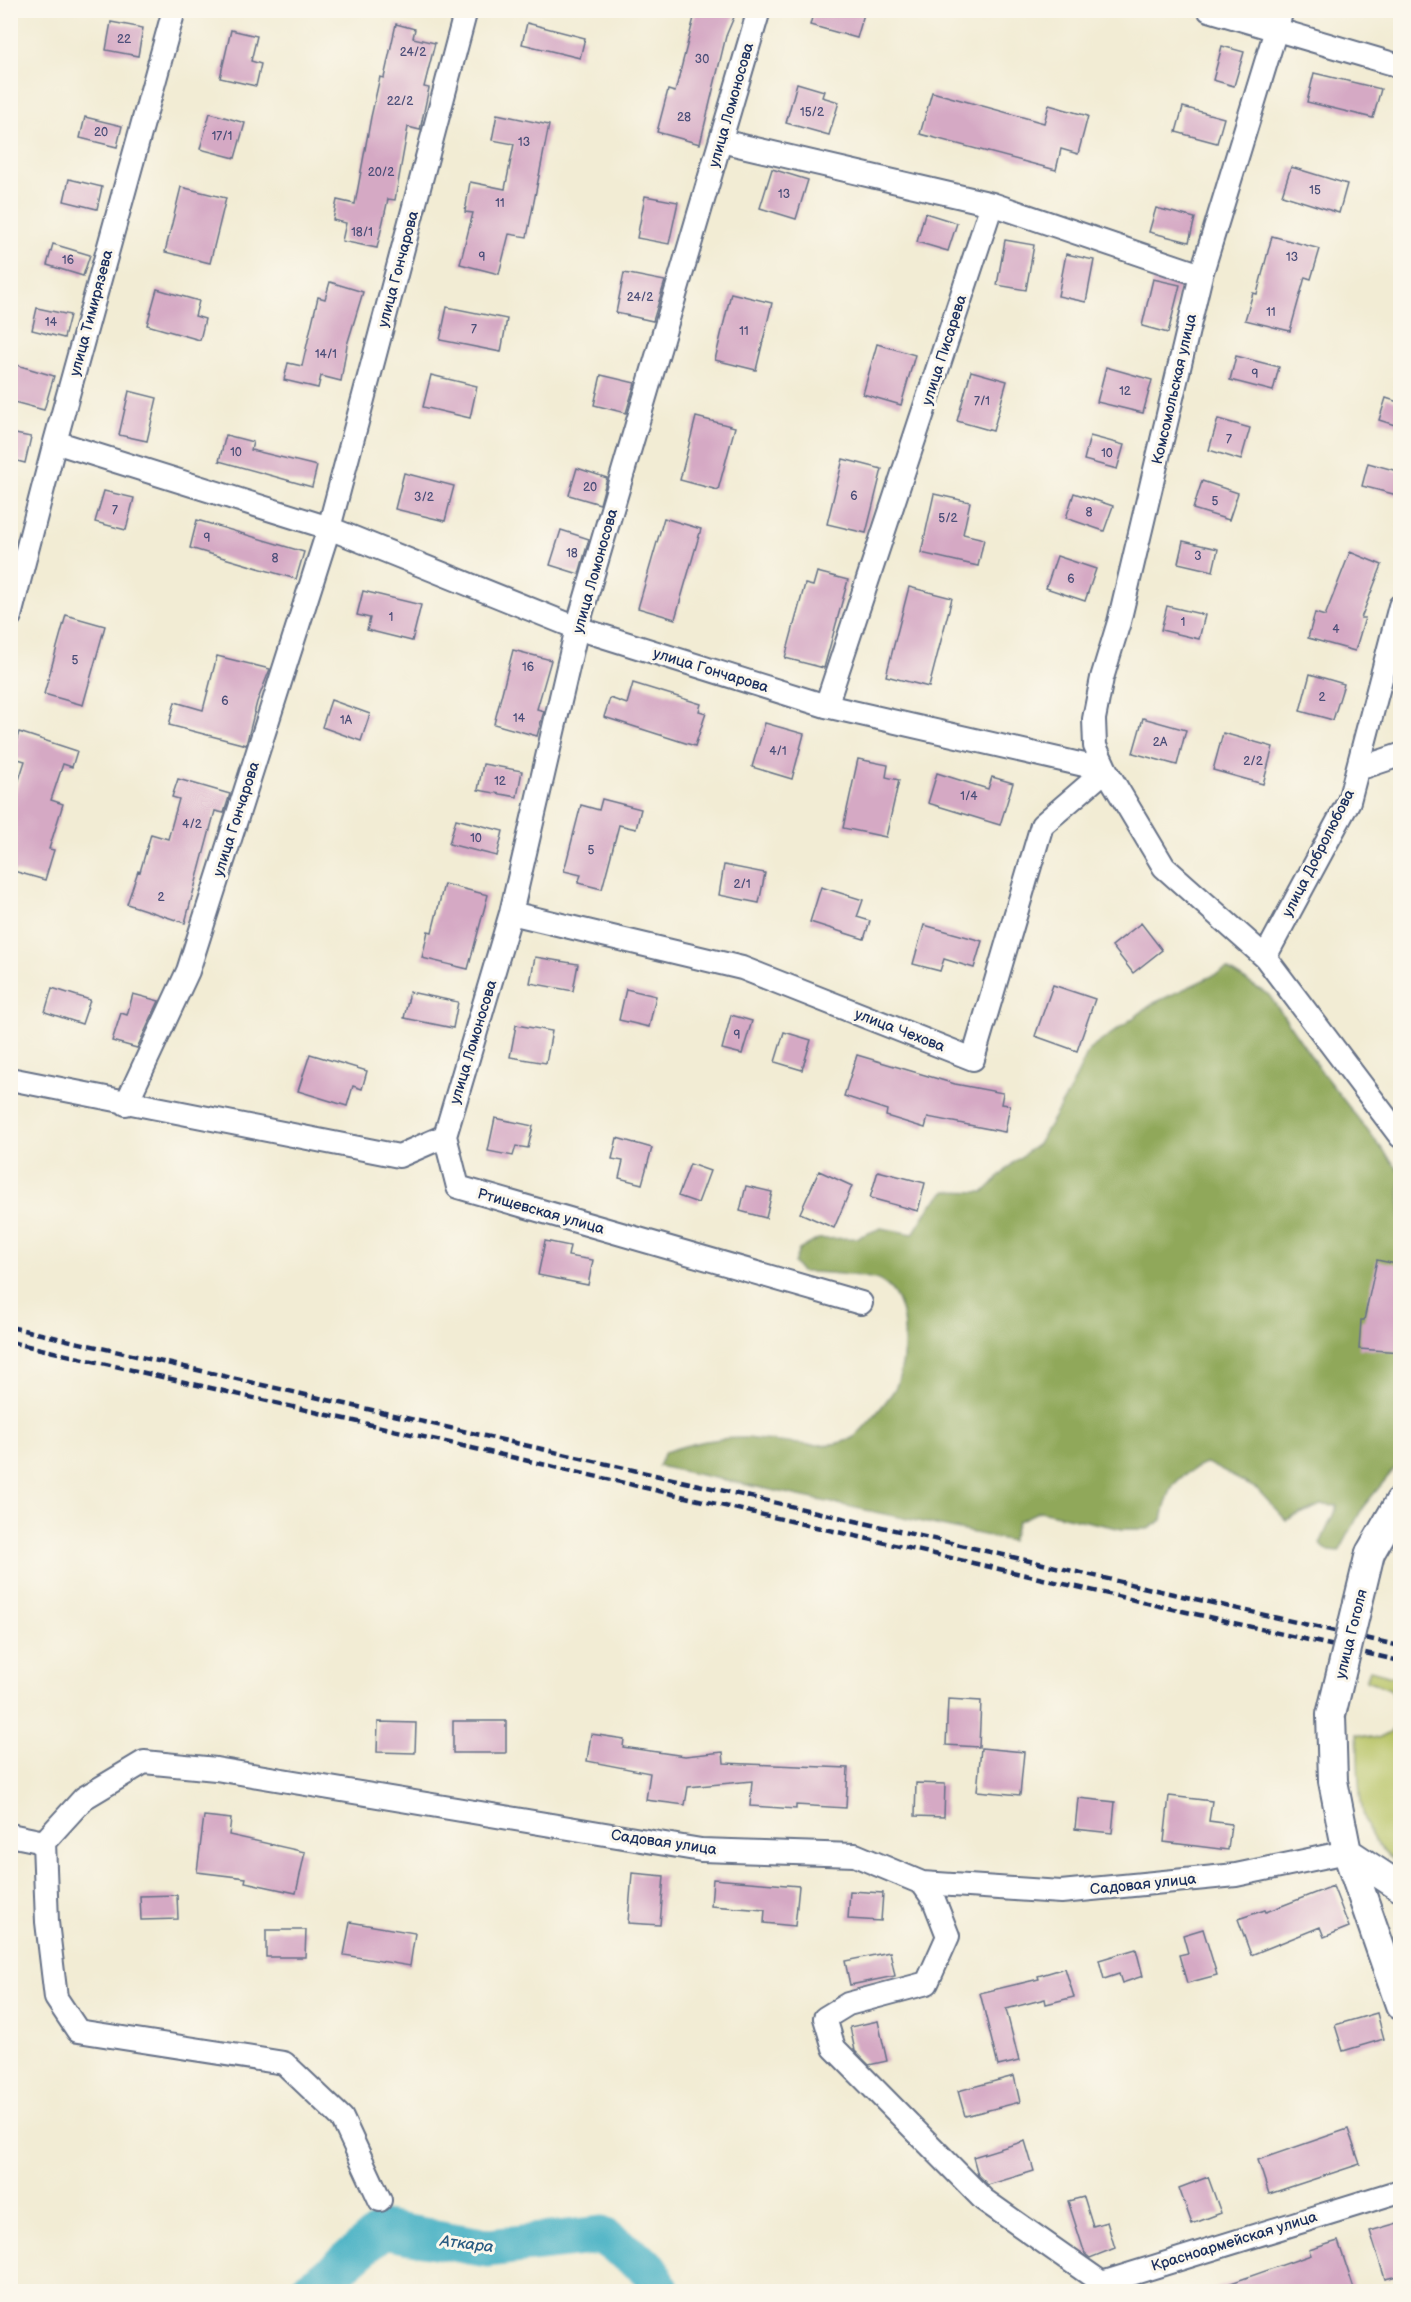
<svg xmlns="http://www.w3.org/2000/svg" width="1411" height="2302" font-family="'Balsamiq Sans',sans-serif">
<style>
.green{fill:#b6c264;stroke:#687861;stroke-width:1.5}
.forest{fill:#90a85a;stroke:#566c5c;stroke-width:1.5}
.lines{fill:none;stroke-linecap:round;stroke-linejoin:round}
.river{stroke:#46b1c4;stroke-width:39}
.building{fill:#d5a9c4}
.minor-casing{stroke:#667187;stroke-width:26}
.tertiary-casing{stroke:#667187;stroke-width:32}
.minor{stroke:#fff;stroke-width:22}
.tertiary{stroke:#fff;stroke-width:28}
.rail{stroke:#1b2f5e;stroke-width:4.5;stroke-dasharray:9 4.5;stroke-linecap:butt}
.tertiary-bridge-casing{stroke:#667187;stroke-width:32;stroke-linecap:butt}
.tertiary-bridge{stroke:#fff;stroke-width:28}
.labels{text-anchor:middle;stroke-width:6;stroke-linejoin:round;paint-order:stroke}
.number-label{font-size:12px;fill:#4a4e78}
.street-label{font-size:15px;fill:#1b2f5e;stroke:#fbf7ec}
.water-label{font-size:16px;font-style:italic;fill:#2a5c82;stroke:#fbf7ec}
</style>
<rect width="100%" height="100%" fill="#fbf7ec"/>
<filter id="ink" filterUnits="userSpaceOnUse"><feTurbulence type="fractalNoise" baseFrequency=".0167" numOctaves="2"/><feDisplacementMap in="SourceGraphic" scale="12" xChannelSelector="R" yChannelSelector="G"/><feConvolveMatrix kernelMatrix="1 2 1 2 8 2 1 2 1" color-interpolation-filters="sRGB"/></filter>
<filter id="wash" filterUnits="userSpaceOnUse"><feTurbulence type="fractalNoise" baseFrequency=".008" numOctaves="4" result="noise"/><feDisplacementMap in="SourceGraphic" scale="24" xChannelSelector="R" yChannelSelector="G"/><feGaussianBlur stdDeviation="1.35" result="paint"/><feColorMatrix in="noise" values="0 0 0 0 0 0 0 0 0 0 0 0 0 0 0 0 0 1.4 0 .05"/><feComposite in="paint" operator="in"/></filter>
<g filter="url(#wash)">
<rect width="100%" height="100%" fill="#f2ecd4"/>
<!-- green -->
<path class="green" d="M1370 1670 1400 1678V1863C1353 1842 1360 1778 1357 1734L1378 1739 1390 1733 1399 1718 1390 1689 1366 1680Z"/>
<!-- forest -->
<path class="forest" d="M1227 969 1269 995 1324 1075 1400 1172V1462L1363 1507 1339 1552 1328 1551 1320 1544 1337 1506 1321 1505 1286 1520 1257 1489 1207 1463C1174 1477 1169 1486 1162 1520L1148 1529H1122L1040 1511 1018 1521 1011 1541 658 1466 665 1452C692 1443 717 1437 746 1438 774 1440 829 1453 854 1437 862 1431 894 1394 897 1384 906 1357 912 1300 882 1282 871 1275 817 1272 801 1272L794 1263 799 1250 818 1239 856 1238 881 1228 913 1234 931 1205 946 1191 984 1192 1015 1161 1038 1144 1069 1092 1089 1050 1154 1003Z"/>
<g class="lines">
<!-- river -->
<path class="river" d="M306 2292 329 2276 383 2230 488 2248 601 2235 650 2269 661 2292"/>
</g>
<g id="blocks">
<!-- building -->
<path class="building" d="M696 10H737L726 36 700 144 657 132 668 90 675 92Z
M814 10H851L864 14 857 38 810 25Z
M111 22 143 28 138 56 106 50Z
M527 23 585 38 580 58 522 44Z
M396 24 415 29 413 38 435 43 424 87 429 88 420 130 408 127 395 200 388 199 377 248 342 241 346 223 333 220 337 200 355 204 371 117 380 77 384 78Z
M231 30 257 36 251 61 261 64 256 86 220 78Z
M1222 46 1244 52 1234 86 1213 80Z
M1314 73 1381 89 1373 118 1307 102Z
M797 83 824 91 822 97 839 102 829 135 786 123Z
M932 92 1044 123 1049 105 1088 116 1078 154 1061 149 1056 170 920 134Z
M1183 107 1224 118 1217 143 1176 132Z
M210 113 245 123 235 158 200 149Z
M497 114 549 125 527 237 509 234 499 274 460 264 473 213 465 212 470 182 505 189 514 144 492 140Z
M85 117 122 126 117 147 80 138Z
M1291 167 1347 184 1339 213 1282 195Z
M772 169 808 180 796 219 760 208Z
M69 179 102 187 97 209 64 201Z
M181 187 226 198 210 263 165 252Z
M645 196 678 202 669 244 637 238Z
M1156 208 1195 218 1189 242 1149 232Z
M925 213 957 223 948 251 917 242Z
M1272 236 1320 249 1311 279 1305 277 1290 331 1245 320 1253 293 1257 294Z
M1005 240 1034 245 1026 290 997 285Z
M53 244 90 255 83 276 47 265Z
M1066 254 1094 260 1086 302 1058 296Z
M624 273 665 281 653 321 616 313Z
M1153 279 1180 285 1168 333 1142 326Z
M330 282 363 292 347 345 341 381 321 376 318 388 284 380 288 363 302 366 318 297 325 299Z
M157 289 199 301 195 316 205 319 200 340 147 325Z
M731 293 772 303 756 370 715 360Z
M447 307 507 319 501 352 440 340Z
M37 308 70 315 64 338 32 330Z
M877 344 915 355 901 405 863 394Z
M1236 356 1279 367 1273 391 1230 380Z
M10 363 54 376 44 410 10 401Z
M1106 367 1152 380 1143 413 1097 402Z
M971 371 1007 381 993 431 957 421Z
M431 375 477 386 470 418 423 407Z
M601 375 635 383 626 413 594 405Z
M129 391 157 398 147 441 119 435Z
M1386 398 1401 403V427L1379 420Z
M696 417 735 427 718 490 680 480Z
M1218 419 1250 428 1241 460 1209 450Z
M10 433 31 437 25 463 10 459Z
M226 435 253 442 251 450 317 466 312 487 219 461Z
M1090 436 1124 445 1117 469 1084 460Z
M843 459 882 469 866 533 827 524Z
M1368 463 1401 472V496L1362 486Z
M577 468 607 478 600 504 569 495Z
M404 473 454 486 445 521 395 509Z
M1202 481 1238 493 1229 520 1193 509Z
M104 491 134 498 126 530 95 522Z
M1074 493 1113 506 1104 531 1066 518Z
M934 494 970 502 963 534 984 539 978 566 921 553Z
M664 518 701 529 675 619 638 608Z
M197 520 304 552 296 579 190 548Z
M561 530 589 539 579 574 550 565Z
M1183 541 1218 549 1213 571 1178 563Z
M1350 552 1382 565 1361 618H1365L1355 651 1308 638 1315 613 1325 616Z
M1057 556 1096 569 1085 601 1046 588Z
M817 572 848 580 824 668 785 658 805 584 813 586Z
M909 587 952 598 929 687 886 676Z
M363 591 421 605 412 641 367 630 370 618 357 615Z
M1167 606 1205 615 1199 639 1161 630Z
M66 615 105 626 83 705 44 694Z
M513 650 551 660 537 709 544 711 537 736 494 724Z
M217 656 270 669 257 702 246 745 169 725 175 702 203 710Z
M1310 674 1344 684 1333 720 1300 711Z
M633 683 701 704 699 711 706 713 695 746 604 717 610 698 627 704Z
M331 700 370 714 361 741 322 727Z
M1143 718 1186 730 1177 765 1133 753Z
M765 723 804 734 792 779 752 767Z
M19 732 77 751 72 767 63 764 51 800 63 804 49 849 54 850 45 880 10 870V808L25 761 11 757Z
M1223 733 1273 747 1263 784 1213 770Z
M858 759 888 765 886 777 899 780 886 837 843 828Z
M483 764 522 771 517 797 478 790Z
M937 773 988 789 992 777 1013 783 1000 825 928 803Z
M178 779 230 794 224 813 215 811 185 923 127 904 138 871 140 872 151 834 168 839 179 799 172 797Z
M602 799 641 809 636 829 619 825 602 889 578 883 581 875 564 871 581 805 599 810Z
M456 819 503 831 497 856 449 844Z
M724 865 765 873 759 903 719 895Z
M444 884 488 895 468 969 422 958 428 931 432 932Z
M821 887 863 900 857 917 870 921 864 939 810 922Z
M1141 923 1162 950 1133 973 1112 946Z
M924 925 982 941 974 968 944 959 940 971 913 964Z
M535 957 578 964 573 991 530 983Z
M1053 985 1095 999 1077 1051 1035 1036Z
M52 988 90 1000 82 1024 45 1012Z
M626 989 656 996 649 1027 619 1020Z
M410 992 458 1002 453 1028 404 1018Z
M133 994 159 1001 137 1048 112 1041 121 1013 127 1015Z
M731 1015 752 1021 742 1054 722 1049Z
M516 1025 552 1031 546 1063 510 1057Z
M784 1032 811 1040 802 1070 775 1062Z
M310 1054 367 1071 362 1089 353 1086 347 1106 298 1091Z
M857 1055 955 1084 1003 1093 1001 1104 1010 1105 1005 1132 928 1117 925 1128 886 1116 887 1110 844 1096Z
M495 1118 533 1126 528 1148 516 1146 513 1156 488 1151Z
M617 1138 652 1148 642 1184 619 1178 623 1161 612 1159Z
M690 1164 710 1171 698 1203 678 1196Z
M819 1171 852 1186 834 1228 800 1213Z
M878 1171 925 1183 918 1211 870 1198Z
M746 1186 772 1192 766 1218 740 1211Z
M545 1241 570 1246 568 1256 593 1260 588 1285 538 1275Z
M1377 1260 1401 1265V1352L1359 1349 1361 1320H1364Z
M948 1699 981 1701 979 1747 946 1745Z
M453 1721H506V1753H453Z
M378 1722 416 1723 415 1753 377 1752Z
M591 1734 624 1739 623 1747 685 1756 723 1752 724 1763 848 1768 846 1808 796 1805V1809L750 1806 752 1781 688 1787 685 1805 646 1800 650 1773 587 1761Z
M981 1748 1024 1752 1020 1795 977 1791Z
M916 1783 945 1784 944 1817 915 1816Z
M1169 1796 1212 1801 1209 1821 1231 1824 1228 1850 1164 1842Z
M1078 1798 1115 1802 1112 1833 1075 1829Z
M204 1816 231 1819 229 1835 305 1852 296 1893 245 1882 246 1878 197 1872Z
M632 1873 664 1876 660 1925 628 1923Z
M713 1879 799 1886 795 1926 764 1923 765 1910 711 1906Z
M1333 1886 1349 1927 1324 1937 1320 1927 1251 1955 1238 1919 1265 1910 1266 1912Z
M850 1891 883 1893 881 1921 848 1919Z
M177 1895 178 1919 141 1920 140 1896Z
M350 1922 415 1933 410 1966 344 1955Z
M1203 1929 1217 1975 1187 1983 1179 1955 1188 1953 1183 1935Z
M266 1930H306L305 1957H266Z
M1136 1949 1143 1976 1122 1983 1119 1974 1104 1979 1099 1960Z
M890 1952 895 1976 850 1985 845 1961Z
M1065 1968 1074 1997 1046 2004 1045 1999 1006 2009 1019 2061 998 2066 980 1993 1039 1979 1038 1976Z
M1377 2013 1384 2039 1343 2051 1335 2025Z
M878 2021 887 2061 869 2065 855 2051 850 2027Z
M1014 2076 1020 2102 965 2116 958 2091Z
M1348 2129 1360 2164 1269 2194 1258 2160Z
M1025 2141 1034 2171 988 2185 978 2175 973 2157Z
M1208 2177 1221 2213 1192 2224 1179 2188Z
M1084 2197 1093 2226 1107 2222 1115 2248 1090 2258 1085 2254 1068 2201Z
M1401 2222V2275L1385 2279 1370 2231Z
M1338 2241 1355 2292H1215L1214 2289 1311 2255 1309 2250Z"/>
</g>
</g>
<g filter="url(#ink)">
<use href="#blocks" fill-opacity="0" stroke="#667187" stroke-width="1.5"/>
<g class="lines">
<defs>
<path id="minor" d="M1209 10 1400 66
M1282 10 1201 275 1119 622 1102 678 1094 719 1095 746 1106 770 1164 867 1265 957 1400 1136
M721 141 992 204
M55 442 329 528 577 628 826 706 1106 770
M10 616 55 442 174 10
M826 706 992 204 1201 275
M1358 769 1400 755
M511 913 742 968 973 1059 1042 825 1106 770
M1265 957 1349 801 1400 606
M10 1079 399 1156 445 1136 458 1187 861 1303
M126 1104 188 971 329 528 466 10
M445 1136 511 913 577 628 759 10
M10 1835 44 1842
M44 1842 84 1798 144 1762 216 1769 701 1850 855 1855 922 1883 1061 1892 1236 1875 1347 1852
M44 1842 47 1922 56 1998 78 2031 284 2063 342 2118 380 2200
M922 1883 934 1900 948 1936 927 1983 848 2004 825 2018 834 2048 984 2200 1102 2283 1400 2191"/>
<path id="tertiary" d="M1370 1553 1400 1501
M1331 1715 1333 1781 1347 1852 1400 2005
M1347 1852 1400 1887"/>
</defs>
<!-- minor casing -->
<use href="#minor" class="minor-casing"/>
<!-- tertiary casing -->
<use href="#tertiary" class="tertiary-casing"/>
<!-- minor -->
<use href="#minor" class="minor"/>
<!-- tertiary -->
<use href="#tertiary" class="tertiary"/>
<!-- rail -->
<path class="rail" d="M10 1327 1400 1646
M10 1342 1400 1661"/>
<defs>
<path id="tertiary-bridge" d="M1331 1715 1370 1553"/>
</defs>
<!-- tertiary-bridge casing -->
<use href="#tertiary-bridge" class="tertiary-bridge-casing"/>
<!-- tertiary-bridge -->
<use href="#tertiary-bridge" class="tertiary-bridge"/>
</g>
</g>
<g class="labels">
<!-- number labels -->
<g class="number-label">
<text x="124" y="43">22</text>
<text x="413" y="56">24/2</text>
<text x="702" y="63">30</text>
<text x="400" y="105">22/2</text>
<text x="812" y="116">15/2</text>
<text x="684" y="121">28</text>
<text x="101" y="136">20</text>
<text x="222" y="140">17/1</text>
<text x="524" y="146">13</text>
<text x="381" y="176">20/2</text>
<text x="1315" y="194">15</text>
<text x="784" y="198">13</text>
<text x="500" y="207">11</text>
<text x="362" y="236">18/1</text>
<text x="482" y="261">9</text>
<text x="1292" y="261">13</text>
<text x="68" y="264">16</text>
<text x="640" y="301">24/2</text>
<text x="1271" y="316">11</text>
<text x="51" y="326">14</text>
<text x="474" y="333">7</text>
<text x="744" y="335">11</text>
<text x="326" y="358">14/1</text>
<text x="1255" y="378">9</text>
<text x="1125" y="395">12</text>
<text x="982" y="405">7/1</text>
<text x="1229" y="443">7</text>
<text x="236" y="456">10</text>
<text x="1107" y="457">10</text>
<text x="590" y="491">20</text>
<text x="854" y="500">6</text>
<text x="424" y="501">3/2</text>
<text x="1215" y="505">5</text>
<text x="115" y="514">7</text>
<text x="1089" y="516">8</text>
<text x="948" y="522">5/2</text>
<text x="207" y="542">9</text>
<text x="572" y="557">18</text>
<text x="1198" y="560">3</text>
<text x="275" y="562">8</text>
<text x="1071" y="583">6</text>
<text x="391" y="621">1</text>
<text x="1183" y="626">1</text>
<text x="1336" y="633">4</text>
<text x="75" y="664">5</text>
<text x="528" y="671">16</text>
<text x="1322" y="701">2</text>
<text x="225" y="705">6</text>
<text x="519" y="722">14</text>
<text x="346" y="724">1А</text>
<text x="1160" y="746">2А</text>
<text x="778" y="755">4/1</text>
<text x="1253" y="765">2/2</text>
<text x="500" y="785">12</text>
<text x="969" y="800">1/4</text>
<text x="192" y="828">4/2</text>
<text x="476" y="842">10</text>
<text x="591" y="854">5</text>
<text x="742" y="888">2/1</text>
<text x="161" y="901">2</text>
<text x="737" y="1039">9</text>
</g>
<!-- street labels -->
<g class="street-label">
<text transform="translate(731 105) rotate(-74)" y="5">улица Ломоносова</text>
<text transform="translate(398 269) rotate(-75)" y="5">улица Гончарова</text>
<text transform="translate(91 313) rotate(-75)" y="5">улица Тимирязева</text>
<text transform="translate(944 350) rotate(-72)" y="5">улица Писарева</text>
<text transform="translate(1174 389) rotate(-77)" y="5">Комсомольская улица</text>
<text transform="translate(595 571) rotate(-74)" y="5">улица Ломоносова</text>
<text transform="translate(711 670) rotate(17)" y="5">улица Гончарова</text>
<text transform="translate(236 819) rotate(-72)" y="5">улица Гончарова</text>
<text transform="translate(1318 853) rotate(-63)" y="5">улица Добролюбова</text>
<text transform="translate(900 1030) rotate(21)" y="5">улица Чехова</text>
<text transform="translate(473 1042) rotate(-73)" y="5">улица Ломоносова</text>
<text transform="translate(541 1211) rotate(16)" y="5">Ртищевская улица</text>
<text transform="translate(1351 1634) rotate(-76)" y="5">улица Гоголя</text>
<text transform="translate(664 1842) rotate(8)" y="5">Садовая улица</text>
<text transform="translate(1143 1884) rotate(-6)" y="5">Садовая улица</text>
<text transform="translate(1234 2241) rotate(-17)" y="5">Красноармейская улица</text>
</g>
<!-- water labels -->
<g class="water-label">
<text transform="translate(467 2243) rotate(7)" y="6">Аткара</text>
</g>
</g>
<!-- margin -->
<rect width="1411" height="2302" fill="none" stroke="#fbf7ec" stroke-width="36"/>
</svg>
